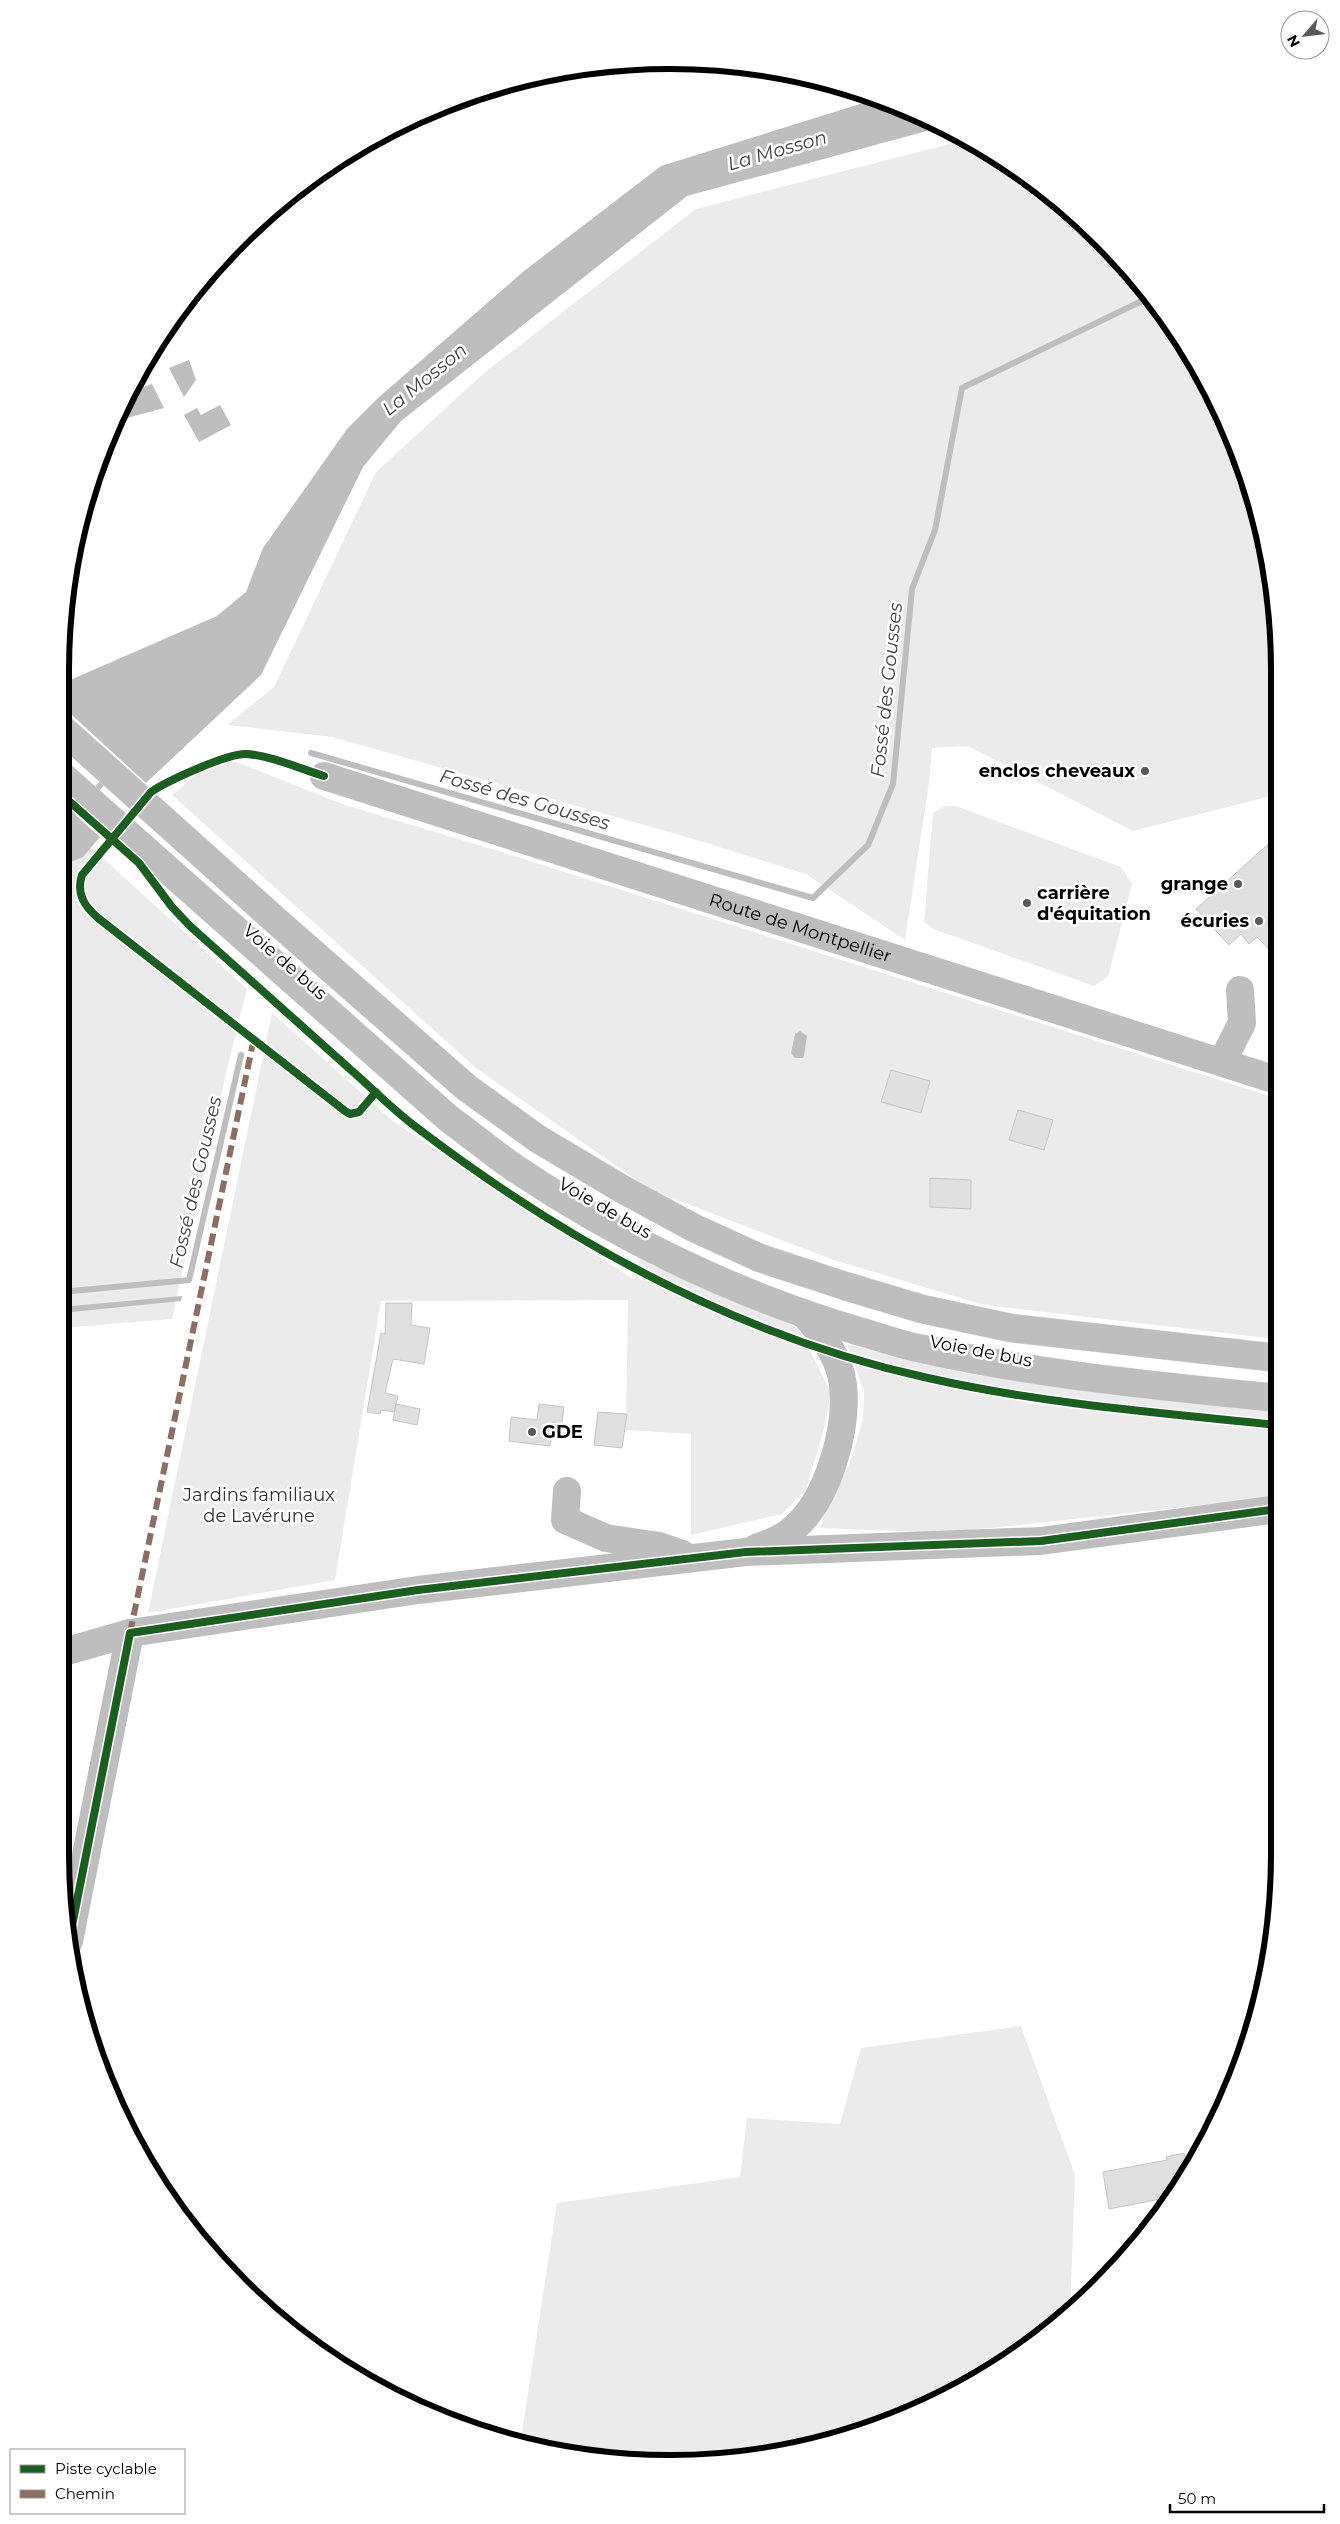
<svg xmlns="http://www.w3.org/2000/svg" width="1340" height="2524" font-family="Montserrat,sans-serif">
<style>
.green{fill:#ebebeb}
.water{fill:#bebebe}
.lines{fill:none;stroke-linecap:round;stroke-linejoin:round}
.stream{stroke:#bebebe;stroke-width:6}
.building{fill:#dfdfdf;stroke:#c6c6c6}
.major-casing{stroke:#dbdbdb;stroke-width:29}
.minor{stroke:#bebebe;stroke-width:28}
.major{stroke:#bebebe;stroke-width:28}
.quiet{stroke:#8d6e63;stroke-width:6;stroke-dasharray:12 6;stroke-linecap:butt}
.cycleway-casing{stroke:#fff;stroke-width:11}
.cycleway{stroke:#1b5e20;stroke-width:8}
.poi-dot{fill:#595959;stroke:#fff;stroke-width:2}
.labels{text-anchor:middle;stroke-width:5;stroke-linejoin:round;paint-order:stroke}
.poi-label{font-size:18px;font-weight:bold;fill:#000;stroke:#fff;text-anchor:end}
.street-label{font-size:18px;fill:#000;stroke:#fff}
.park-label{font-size:18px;fill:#323232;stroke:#fff}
.water-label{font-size:19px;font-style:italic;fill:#434343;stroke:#fff}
.rim{fill:none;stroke:#000;stroke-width:6}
</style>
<rect width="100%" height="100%" fill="#fff"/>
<!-- green -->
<path class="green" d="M965 140 1072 211 1177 331 1234 437 1275 590V795L1133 831 968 746 932 748 929 783 905 940 806 874 680 835 332 737 227 725 274 687 376 472 484 373 696 209Z
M219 755 345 805 505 853 1276 1098 1277 1339 984 1305 834 1260 651 1190 476 1068 172 795Z
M945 806H956L1121 867 1132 884 1108 977 1094 986 933 929 924 922 933 813Z
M61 820 247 989 227 1069 172 1319 61 1328Z
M272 1013 394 1122 634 1280 642 1254 799 1329 831 1393 825 1425 806 1490 782 1514 691 1535V1434L626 1430 628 1300 381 1301 335 1580 148 1613Z
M847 1344 964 1373 1064 1387 1277 1410V1497L945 1533 820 1528 831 1496 849 1466 863 1420 864 1391Z
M1021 2026 1075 2175 1070 2315 1009 2361 904 2417 828 2443 710 2463H630L520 2445 557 2203 740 2177 747 2118 840 2124 861 2048Z"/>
<!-- water -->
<path class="water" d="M876 99 945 126 687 196 401 421 363 467 261 675 146 783 61 705V684L217 616 246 592 263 548 347 429 378 398 524 271 661 166Z
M189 360 196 380 184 397 169 368Z
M152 384 164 408 127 418 122 403 127 393Z
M220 405 231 425 199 442 184 415 197 408 201 415Z
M61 802 100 837 83 857 61 866Z
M800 1031 807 1036 804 1056 802 1058H795L791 1053 795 1034Z
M182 1296 181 1301 61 1313V1307Z"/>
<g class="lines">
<!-- stream -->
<path class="stream" d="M311 753 813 898 868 845 893 784 912 589 935 530 962 388 1148 298
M92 794 107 778
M67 819 83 803
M61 1292 189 1280 241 1055"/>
</g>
<!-- building -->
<path class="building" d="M1275 838 1276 866V957L1257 937 1249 944 1241 934 1229 945 1196 909Z
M891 1070 930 1081 921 1113 881 1102Z
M1018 1110 1053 1120 1044 1150 1009 1140Z
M930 1178 971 1180V1209L930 1207Z
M386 1303H412L411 1325 430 1328 424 1364 393 1359 385 1393 398 1396 394 1412 381 1410 380 1414 367 1412 381 1333 385 1334Z
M396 1404 420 1409 417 1425 393 1420Z
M539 1404 564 1407 562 1423 553 1422 550 1446 509 1441 511 1417 537 1420Z
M598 1412 627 1414 622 1448 594 1445Z
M1184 2153 1185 2156 1199 2154 1171 2197 1109 2209 1103 2172 1167 2160 1166 2157Z"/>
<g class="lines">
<defs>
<path id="major" d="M61 728 274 919 467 1088 538 1139 622 1189 694 1228 760 1258 845 1286 922 1309 1011 1328 1277 1358
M61 775 448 1118C471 1135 493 1153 516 1169 621 1239 737 1295 858 1331 880 1337 901 1345 923 1349 1039 1375 1159 1386 1277 1398"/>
</defs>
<!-- major casing -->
<use href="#major" class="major-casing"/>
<!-- minor -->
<g class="minor">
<path id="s1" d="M324 776 1276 1080"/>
<path d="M1222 1062 1242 1023 1240 990"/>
<path d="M567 1491 565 1520 606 1538 659 1546 682 1554"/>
<path d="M756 1548C769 1543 782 1539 793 1529 828 1500 848 1429 843 1385 840 1357 821 1333 803 1313"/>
<path d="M60 1653 130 1633"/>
<path d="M69 1941 130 1633 418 1590 746 1552 1041 1541 1278 1509"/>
</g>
<!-- major -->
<use href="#major" class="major"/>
<!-- quiet -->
<path class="quiet" d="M130 1633 254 1038"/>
<defs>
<path id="cycleway" d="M324 776C301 769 269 755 246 754 228 753 167 781 151 792L82 875C76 893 84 906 98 918L345 1111 350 1114 359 1112 376 1092
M61 794 139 863 172 907 190 926C243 974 297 1022 351 1070 373 1089 393 1110 416 1127 568 1243 740 1337 928 1378 1043 1404 1161 1413 1277 1425
M69 1941 130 1633 418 1590 746 1552 1041 1541 1278 1509"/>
</defs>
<!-- cycleway casing -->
<use href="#cycleway" class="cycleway-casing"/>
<!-- cycleway -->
<use href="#cycleway" class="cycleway"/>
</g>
<!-- markers -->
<g class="poi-dot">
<circle cx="1145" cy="771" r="5"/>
<circle cx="1238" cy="884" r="5"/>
<circle cx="1027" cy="903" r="5"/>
<circle cx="1259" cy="921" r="5"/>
<circle cx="532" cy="1432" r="5"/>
</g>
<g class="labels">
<!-- poi labels -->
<g class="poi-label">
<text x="1135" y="777">enclos cheveaux</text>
<text x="1228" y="890">grange</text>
<text x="1037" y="899" text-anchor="start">carrière<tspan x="1037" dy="21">d'équitation</tspan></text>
<text x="1249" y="927">écuries</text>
<text x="542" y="1438" text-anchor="start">GDE</text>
</g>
<!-- street labels -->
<g class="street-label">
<text dy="6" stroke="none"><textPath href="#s1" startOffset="500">Route de Montpellier</textPath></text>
<text transform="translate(285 962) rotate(41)" y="6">Voie de bus</text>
<text transform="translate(605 1208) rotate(30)" y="6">Voie de bus</text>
<text transform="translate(981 1351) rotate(11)" y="6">Voie de bus</text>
</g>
<!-- park labels -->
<g class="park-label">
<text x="259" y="1501">Jardins familiaux<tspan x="259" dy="21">de Lavérune</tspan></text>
</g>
<!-- water labels -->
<g class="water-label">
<text transform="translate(777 150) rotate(-16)" y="7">La Mosson</text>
<text transform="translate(424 379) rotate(-39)" y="7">La Mosson</text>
<text transform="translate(886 690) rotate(-84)" y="7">Fossé des Gousses</text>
<text transform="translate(525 799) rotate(16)" y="7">Fossé des Gousses</text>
<text transform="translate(195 1182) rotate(-77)" y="7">Fossé des Gousses</text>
</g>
</g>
<!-- crop -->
<path d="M0 0H1340V2524H0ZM670 69H670A601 601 0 0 1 1271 670V1854A601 601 0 0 1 670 2455H670A601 601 0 0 1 69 1854V670A601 601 0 0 1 670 69Z" fill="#fff" fill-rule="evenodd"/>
<path class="rim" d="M670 69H670A601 601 0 0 1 1271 670V1854A601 601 0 0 1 670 2455H670A601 601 0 0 1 69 1854V670A601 601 0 0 1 670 69Z"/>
<!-- legend -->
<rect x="10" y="2449" width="175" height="65" fill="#ffffff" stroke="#999999"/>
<rect x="20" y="2465" width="25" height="8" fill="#1b5e20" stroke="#999999"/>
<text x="55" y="2474" font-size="15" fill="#000000">Piste cyclable</text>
<rect x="20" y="2490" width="25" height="8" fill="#8d6e63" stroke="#999999"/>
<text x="55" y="2499" font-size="15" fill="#000000">Chemin</text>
<!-- north arrow -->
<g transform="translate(1305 35) rotate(242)"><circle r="24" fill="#ffffff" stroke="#999999"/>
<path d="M0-4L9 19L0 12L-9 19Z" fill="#595959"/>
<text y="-8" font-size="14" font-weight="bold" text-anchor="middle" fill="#000000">N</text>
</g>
<!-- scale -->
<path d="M1170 2504v8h154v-8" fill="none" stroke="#000000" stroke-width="2.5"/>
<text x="1178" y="2504" font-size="15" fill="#000000" stroke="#ffffff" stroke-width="4" paint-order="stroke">50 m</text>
</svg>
